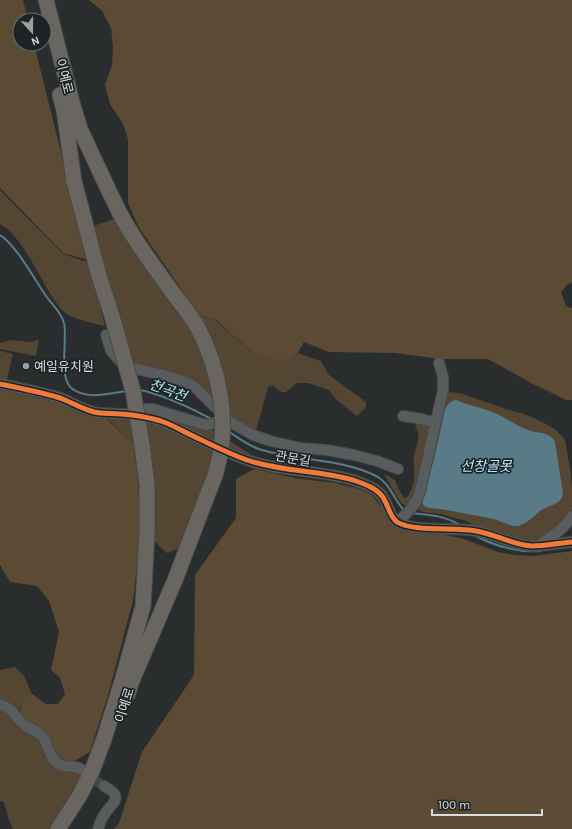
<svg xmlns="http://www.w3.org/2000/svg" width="572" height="829" font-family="Karla,'Noto Sans KR',sans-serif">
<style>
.green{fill:#554633}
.forest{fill:#5b4a34}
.water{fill:#597b88}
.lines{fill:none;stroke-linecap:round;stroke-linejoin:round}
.stream{stroke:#597b88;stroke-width:2}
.minor-tunnel{stroke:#434748;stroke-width:10;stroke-dasharray:10 5;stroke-linecap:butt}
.minor-casing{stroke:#46494a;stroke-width:12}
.highway-casing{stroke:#46494a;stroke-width:17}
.minor{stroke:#595c5d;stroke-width:10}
.highway{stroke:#696661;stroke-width:15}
.highway-bridge-casing{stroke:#46494a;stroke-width:17;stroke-linecap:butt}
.highway-bridge{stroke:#696661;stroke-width:15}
.cycleway-casing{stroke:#1e2426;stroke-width:8}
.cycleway{stroke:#f17a3a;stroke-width:5}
.poi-dot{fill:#9b9fa0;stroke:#1e2426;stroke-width:1.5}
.labels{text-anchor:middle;stroke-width:3.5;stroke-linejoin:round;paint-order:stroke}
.street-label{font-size:13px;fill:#d8dcde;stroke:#1e2426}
.poi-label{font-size:13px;fill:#d8dcde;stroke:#1e2426;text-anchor:start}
.water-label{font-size:14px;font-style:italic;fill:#b1e6fa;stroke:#1e2426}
</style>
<rect width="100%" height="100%" fill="#292d2e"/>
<!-- green -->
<path class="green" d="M0 190 63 254 88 262 105 326C96 324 74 319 67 314 61 310 57 303 53 298 40 278 21 235 0 224Z
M114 219 175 306 215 320 255 355 268 359H294L298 353 321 361 329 375 366 402V407L357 416 337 400 329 390 308 383H297L286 392H281L273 385 268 387 256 431 241 425 210 398 132 364 93 226Z
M39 339 36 356 0 349V343L12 340 32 342Z
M0 351 13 354 6 383 0 381Z
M448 392 459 393 509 410 521 413 534 418 546 424 556 430 561 435 565 440 571 474 572 489V509L568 518 543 537 532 542 523 541 475 526 467 521 455 518 441 514 423 512 418 510 417 505Z
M145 411 211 429 255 457 254 458 237 452Z
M107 418 130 421 134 445Z
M418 421 430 425 419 489 408 507C406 505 404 505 402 504 400 502 386 478 384 474L395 480C397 486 400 492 404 498L407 497C414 488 415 477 414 467 414 463 413 460 414 457 415 448 423 434 415 427Z
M153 422 215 450 206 485 180 548 167 553 152 539 146 424Z
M15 667 24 676 32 694 23 698 18 715 0 701V670Z
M0 707 79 771 81 775 66 803 50 829H13L9 820 4 802 0 801Z"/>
<!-- forest -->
<path class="forest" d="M0 0H23L28 20H20V44H34L88 260 63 253 0 188Z
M89 0H572V282L567 285 561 292 566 306 571 308H572V400H566L531 383 488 359H441L395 353 329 352 304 342 294 359H268L255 355 216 320 198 314 138 226 128 203V139L123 124 110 104 105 85 112 65 113 47 111 28 102 11Z
M0 390 23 392 36 398 52 401 69 406 90 416 107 419 134 445 138 480 141 517 139 549 133 601 108 695 90 752 71 763H62L52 751 46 733 27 722 19 715 23 698 32 694 46 704H58L65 694 60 678 51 670 59 632 49 601 37 586 10 582 0 565Z
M254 469 295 478 335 483 356 488 371 494 395 524 464 539 498 552 515 555 533 556 572 551V829H114L119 823 142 752 194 675 195 575 236 518V479Z"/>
<!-- water -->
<path class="water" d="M456 400C470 406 484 408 497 414 508 419 517 426 528 430 537 434 550 431 555 442L563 494 561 499 557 503 541 510 531 519 525 523 518 526H513L494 519 441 509 429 508 424 506 422 502 435 455 445 409C448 404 450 401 456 400Z"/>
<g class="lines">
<!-- stream -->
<path class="stream" d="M0 235C16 245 33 277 44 293 50 303 61 311 64 323 68 340 57 381 74 390 90 400 110 393 127 391
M140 390C164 395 191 408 213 420
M228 431C238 438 250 447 262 450 299 461 345 459 378 477 391 485 394 500 404 510
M411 513C430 515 443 515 460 525
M474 535C494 546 519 553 541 551"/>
<!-- minor-tunnel -->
<path class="minor-tunnel" d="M84 772 94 780 104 786"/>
<defs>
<path id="minor" d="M106 335 111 351 123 364 131 368 163 375 186 382 195 387 230 422 253 435 271 441 300 448 327 450 354 455 377 461 398 469
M0 384C20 388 40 392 60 398 71 402 82 409 94 412 102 414 113 413 121 414 134 415 148 417 161 421 170 424 179 429 189 434 208 443 227 453 247 460 281 472 319 470 353 480 365 484 380 489 385 501 389 508 390 517 397 522 413 532 456 527 476 531 495 534 513 545 532 546 545 546 559 543 572 542
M131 411 145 409H153L206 425 215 423 223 416
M403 416 422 419 436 423
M398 522C407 513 416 505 420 492L443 390V377L439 363
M540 545C551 536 565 529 572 516
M0 704C4 706 8 708 11 710 15 714 17 719 21 722 27 728 36 730 42 736 49 744 47 754 57 763 68 771 73 762 82 770
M98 829C100 824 101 819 104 815 113 801 125 798 104 786"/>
<path id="highway" d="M46 0 73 106 80 129 109 191
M60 95 64 110 74 181
M128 693 131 683 175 580 210 488
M58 829 80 795 92 771 104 739 123 678 143 606 147 534V485L142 445"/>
</defs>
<!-- minor casing -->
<use href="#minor" class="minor-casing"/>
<!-- highway casing -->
<use href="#highway" class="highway-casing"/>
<!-- minor -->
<use href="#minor" class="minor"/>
<!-- highway -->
<use href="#highway" class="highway"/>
<defs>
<path id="highway-bridge" d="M74 181 99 276 112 316 133 391 142 445
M109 191C115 203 120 215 127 226 139 247 156 269 170 289 179 301 189 313 197 326 219 367 230 422 217 468 216 474 213 481 210 488"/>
</defs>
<!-- highway-bridge casing -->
<use href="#highway-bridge" class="highway-bridge-casing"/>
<!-- highway-bridge -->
<use href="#highway-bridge" class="highway-bridge"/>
<defs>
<path id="cycleway" d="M0 384C20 388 40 392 60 398 71 402 82 409 94 412 102 414 113 413 121 414 134 415 148 417 161 421 170 424 179 429 189 434 208 443 227 453 247 460 281 472 319 470 353 480 365 484 380 489 385 501 389 508 390 517 397 522 413 532 456 527 476 531 495 534 513 545 532 546 545 546 559 543 572 542"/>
</defs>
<!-- cycleway casing -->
<use href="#cycleway" class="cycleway-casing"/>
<!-- cycleway -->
<use href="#cycleway" class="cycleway"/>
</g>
<!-- markers -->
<circle class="poi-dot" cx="26" cy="366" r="4"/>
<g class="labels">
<!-- street labels -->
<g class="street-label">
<text transform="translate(65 76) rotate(76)" y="5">이예로</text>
<text transform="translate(293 458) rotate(10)" y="5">관문길</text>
<text transform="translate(124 705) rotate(-72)" y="5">이예로</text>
</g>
<!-- poi labels -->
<g class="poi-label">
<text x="34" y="371">예일유치원</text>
</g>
<!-- water labels -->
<g class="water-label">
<text transform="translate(168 390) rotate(20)" y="5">천곡천</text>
<text x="486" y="471">선창골못</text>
</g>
</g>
<!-- north arrow -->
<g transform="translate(32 32) rotate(159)"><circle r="19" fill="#1e2426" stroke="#686e70"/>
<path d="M0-3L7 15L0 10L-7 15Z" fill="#9b9fa0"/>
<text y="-6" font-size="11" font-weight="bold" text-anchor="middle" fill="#d8dcde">N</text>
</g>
<!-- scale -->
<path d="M432 809v6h110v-6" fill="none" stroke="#d8dcde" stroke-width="2"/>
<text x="438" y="809" font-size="12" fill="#d8dcde" stroke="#1e2426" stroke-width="3" paint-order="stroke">100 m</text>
</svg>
